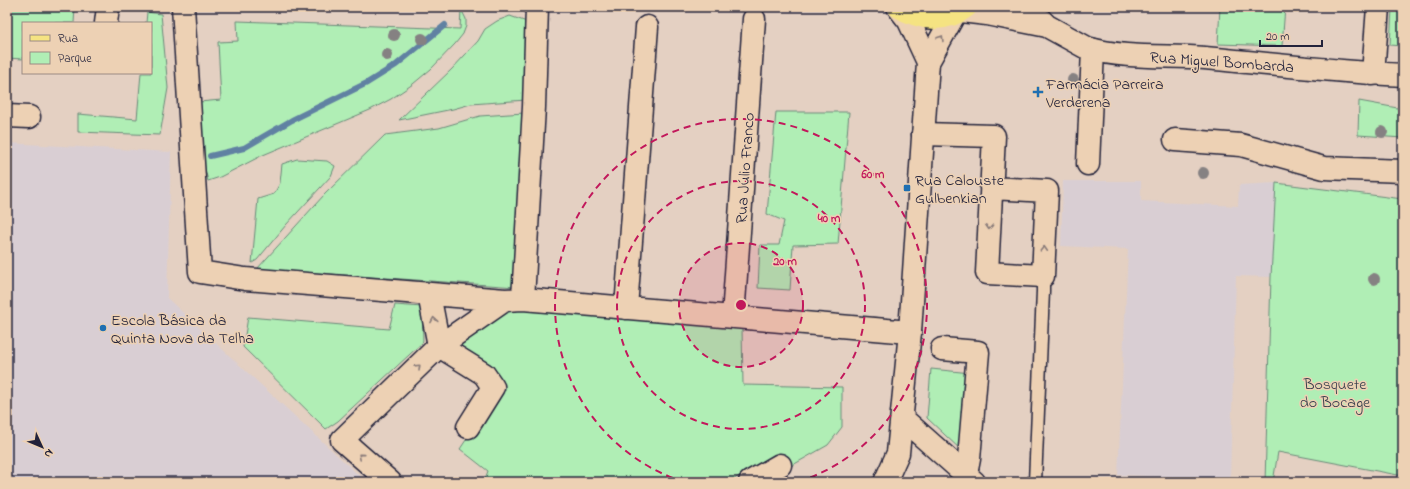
<svg xmlns="http://www.w3.org/2000/svg" width="1410" height="489" font-family="'Indie Flower',sans-serif">
<style>
.built{fill:#d9ced3}
.green{fill:#b0eeb5;stroke:#698878}
.lines{fill:none;stroke-linecap:round;stroke-linejoin:round}
.stream{stroke:#6081a2;stroke-width:6}
.lane-casing{stroke:#22223b;stroke-width:15}
.street-casing{stroke:#22223b;stroke-width:25}
.secondary-casing{stroke:#22223b;stroke-width:25}
.primary-casing{stroke:#22223b;stroke-width:25}
.lane{stroke:#edd1b4;stroke-width:12}
.street{stroke:#edd1b4;stroke-width:22}
.secondary{stroke:#edd1b4;stroke-width:22}
.primary{stroke:#f5e382;stroke-width:22}
.tree{fill:#858182}
.oneway{stroke:#887a78}
.ring{fill:none;stroke:#c2185b;stroke-width:2;stroke-dasharray:7 5}
.poi-dot{fill:#1f6fb2;stroke:#edd1b4;stroke-width:1.5}
.labels{text-anchor:middle;stroke-width:3;stroke-linejoin:round;paint-order:stroke}
.street-label{font-size:16px;fill:#22223b;stroke:#edd1b4}
.poi-label{font-size:16px;fill:#22223b;stroke:#edd1b4;text-anchor:start}
.park-label{font-size:16px;fill:#37414d;stroke:#edd1b4}
.centre{fill:#c2185b;stroke:#edd1b4;stroke-width:2}
.ring-label{font-size:12px;text-anchor:middle;font-weight:bold;fill:#c2185b;stroke:#edd1b4;stroke-width:3;stroke-linejoin:round;paint-order:stroke}
</style>
<rect width="100%" height="100%" fill="#e4d0c2"/>
<filter id="ink" filterUnits="userSpaceOnUse"><feTurbulence type="fractalNoise" baseFrequency=".025" numOctaves="2"/><feDisplacementMap in="SourceGraphic" scale="8" xChannelSelector="R" yChannelSelector="G"/><feConvolveMatrix kernelMatrix="1 2 1 2 8 2 1 2 1" color-interpolation-filters="sRGB"/></filter>
<g filter="url(#ink)">
<!-- built -->
<path class="built" d="M7 143 171 152 167 298 366 482H7Z
M1063 181H1141V201L1238 206 1239 185 1276 183 1271 277 1236 276 1230 479 1118 475 1128 249 1061 246Z"/>
<!-- green -->
<path class="green" d="M7 7H75L74 23H23V59L7 58Z
M1220 7H1285L1282 46 1218 44Z
M1392 8H1403V46L1390 45Z
M461 9 466 19V26L463 34 455 44 431 69 413 84 391 99 370 110 263 155 220 177 208 181 205 169 199 102 221 100 218 42 238 41 237 21 460 29Z
M147 12 161 14 168 88 160 135 78 132V114L137 119 141 73H151V23H146Z
M510 16 524 21 530 27 526 100 471 104 453 109 399 120 452 69 478 41 485 29 497 21Z
M1359 101 1403 109V138L1358 135Z
M776 112H849L838 244 793 245 790 290 758 288 760 245H779L784 221 767 214Z
M524 113 517 287 257 269 324 195 385 135 439 128 480 116Z
M297 159 327 161 335 166 331 176 286 225 257 260 252 263 258 199 274 194 280 183 282 164Z
M1276 183 1403 199V476L1278 452 1273 482H1265L1271 277Z
M395 305 422 307 423 342 338 421 326 429 243 347 248 317 389 329Z
M508 308 742 328 743 385 842 387V427L828 445 791 466 777 454 729 482H489L485 479 488 471 460 449 500 389 452 345Z
M931 369 971 373 962 451 927 418Z"/>
<g class="lines">
<!-- stream -->
<path class="stream" d="M210 156 244 148 292 120 367 83 396 65 445 25"/>
<defs>
<path id="lane" d="M1035 482 1043 291V276"/>
<path id="street" d="M183 7 200 272 245 279 505 300 523 299 910 332
M106 23 108 7
M1373 74 1378 7
M7 116 29 117
M923 134 994 136 987 273 1043 276 1047 191 991 188
M1175 140 1241 145 1324 168 1403 171
M1088 164 1093 50
M429 294 439 346 484 374 493 387 468 427
M523 299 534 107 537 7
M626 308 647 27
M733 317 754 19
M942 349 978 352 969 459 966 474
M902 418 974 482
M390 482 342 440 439 346 505 300
M750 482 780 465"/>
<path id="secondary" d="M898 7 909 21 928 62
M1028 7 1047 26 1087 48C1125 59 1166 55 1205 58 1271 64 1337 72 1403 75
M961 11 987 14 1047 26
M885 482 898 453 910 332 928 62 954 15"/>
<path id="primary" d="M899 7C920 20 946 23 966 7"/>
</defs>
<!-- lane casing -->
<use href="#lane" class="lane-casing"/>
<!-- street casing -->
<use href="#street" class="street-casing"/>
<!-- secondary casing -->
<use href="#secondary" class="secondary-casing"/>
<!-- primary casing -->
<use href="#primary" class="primary-casing"/>
<!-- lane -->
<use href="#lane" class="lane"/>
<!-- street -->
<use href="#street" class="street"/>
<!-- secondary -->
<use href="#secondary" class="secondary"/>
<!-- primary -->
<use href="#primary" class="primary"/>
</g>
<!-- trees -->
<g class="tree">
<circle cx="394" cy="35" r="6"/>
<circle cx="422" cy="39" r="6"/>
<circle cx="387" cy="55" r="6"/>
<circle cx="1073" cy="80" r="6"/>
<circle cx="1382" cy="132" r="6"/>
<circle cx="1203" cy="173" r="6"/>
<circle cx="1374" cy="279" r="6"/>
</g>
<!-- one-way arrows -->
<defs><path id="oneway-chevron" d="M-2-3.5L2.5 0L-2 3.5" fill="none" stroke-width="1.6" stroke-linecap="round" stroke-linejoin="round"/></defs>
<g class="oneway">
<use href="#oneway-chevron" transform="translate(941 38) rotate(-58)"/>
<use href="#oneway-chevron" transform="translate(989 227) rotate(93)"/>
<use href="#oneway-chevron" transform="translate(1044 249) rotate(-87)"/>
<use href="#oneway-chevron" transform="translate(434 320) rotate(-100)"/>
<use href="#oneway-chevron" transform="translate(418 367) rotate(-44)"/>
<use href="#oneway-chevron" transform="translate(361 456) rotate(-139)"/>
</g>
</g>
<!-- distance rings -->
<circle cx="741" cy="305" r="62" fill="#c2185b" fill-opacity=".12"/>
<g class="ring">
<circle cx="741" cy="305" r="62"/>
<circle cx="741" cy="305" r="124"/>
<path d="M684 482A186 186 0 1 1 798 482"/>
</g>
<!-- markers -->
<g class="poi-dot">
<path d="M1036 86h4v4h4v4h-4v4h-4v-4h-4v-4h4z"/>
<rect x="903" y="184" width="8" height="8" rx="2"/>
<circle cx="103" cy="328" r="4"/>
</g>
<g class="labels">
<!-- street labels -->
<g class="street-label">
<text transform="translate(1222 61) rotate(4)" y="6">Rua Miguel Bombarda</text>
<text transform="translate(744 168) rotate(-86)" y="6">Rua Júlio Franco</text>
</g>
<!-- poi labels -->
<g class="poi-label">
<text x="1046" y="89">Farmácia Parreira<tspan x="1046" dy="18">Verderena</tspan></text>
<text x="915" y="185">Rua Calouste<tspan x="915" dy="18">Gulbenkian</tspan></text>
<text x="111" y="325">Escola Básica da<tspan x="111" dy="18">Quinta Nova da Telha</tspan></text>
</g>
<!-- park labels -->
<g class="park-label">
<text x="1335" y="389">Bosquete<tspan x="1335" dy="18">do Bocage</tspan></text>
</g>
</g>
<circle cx="741" cy="305" r="6" class="centre"/>
<g class="ring-label">
<text x="873" y="178">60 m</text>
<text x="829" y="222">40 m</text>
<text x="785" y="265">20 m</text>
</g>
<!-- margin -->
<rect width="1410" height="489" fill="none" stroke="#edd1b4" stroke-width="24"/>
<rect x="12" y="12" width="1386" height="465" fill="none" stroke="#22223b" stroke-width="1.5" filter="url(#ink)"/>
<!-- legend -->
<rect x="22" y="22" width="130" height="52" fill="#edd1b4" stroke="#9c8b84"/>
<rect x="30" y="35" width="20" height="6" fill="#f5e382" stroke="#9c8b84"/>
<text x="58" y="42" font-size="12" fill="#22223b">Rua</text>
<rect x="30" y="52" width="20" height="12" fill="#b0eeb5" stroke="#9c8b84"/>
<text x="58" y="62" font-size="12" fill="#22223b">Parque</text>
<!-- north arrow -->
<g transform="translate(42 447) rotate(134)" stroke="#edd1b4" stroke-width="3" paint-order="stroke">
<path d="M0-3L7 15L0 10L-7 15Z" fill="#22223b"/>
<text y="-6" font-size="11" font-weight="bold" text-anchor="middle" fill="#22223b">N</text>
</g>
<!-- scale -->
<path d="M1260 40v6h62v-6" fill="none" stroke="#22223b" stroke-width="2"/>
<text x="1266" y="40" font-size="12" fill="#22223b" stroke="#edd1b4" stroke-width="3" paint-order="stroke">20 m</text>
</svg>
